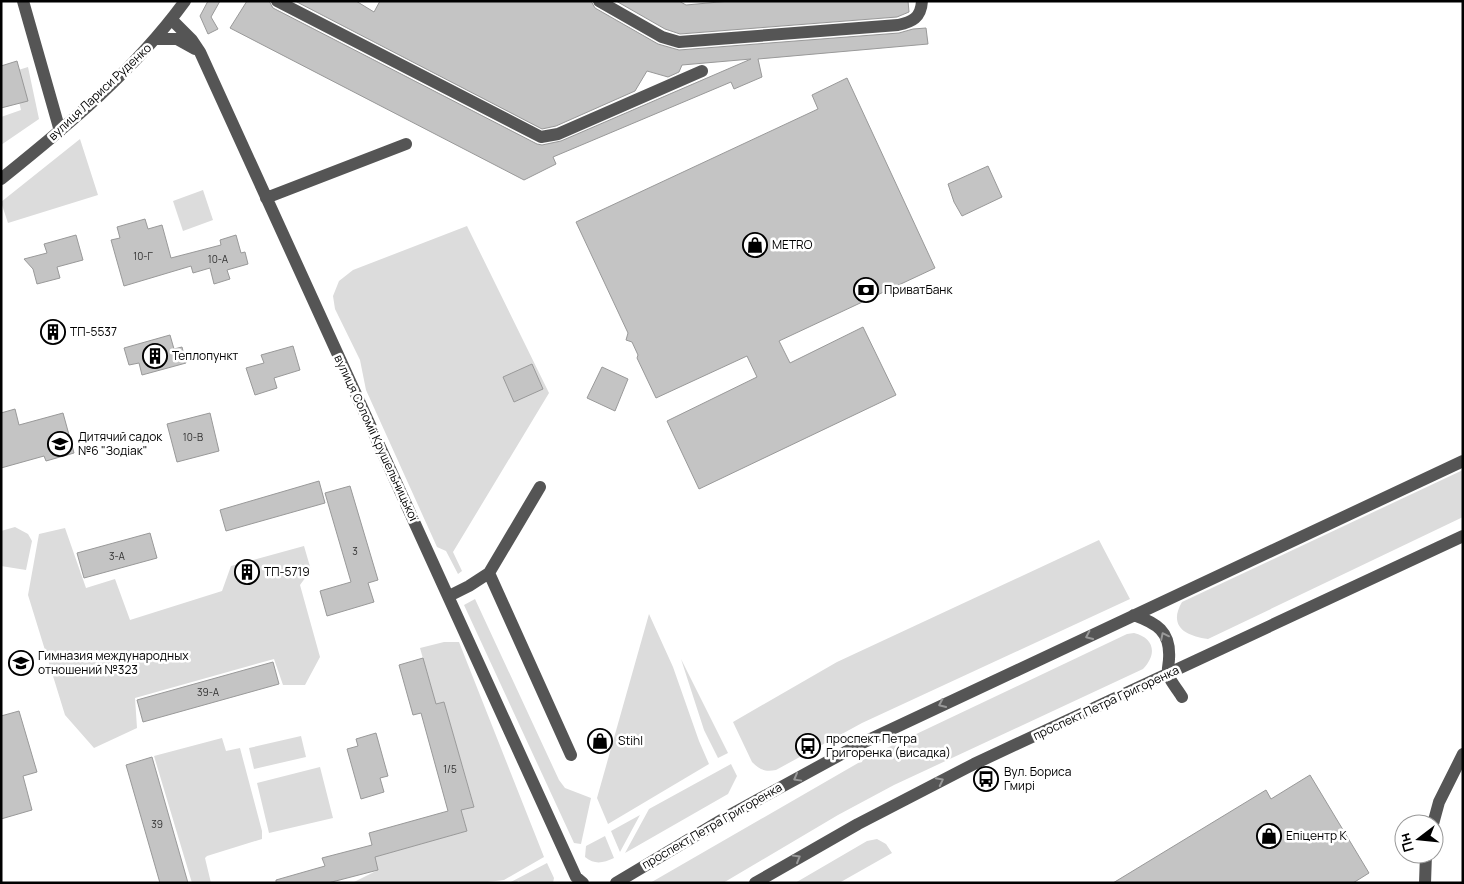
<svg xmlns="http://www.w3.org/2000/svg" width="1464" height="884" font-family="Manrope,sans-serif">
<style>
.green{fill:#dcdcdc}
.building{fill:#c4c4c4;stroke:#999}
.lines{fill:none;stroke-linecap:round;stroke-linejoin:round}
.minor{stroke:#555;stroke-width:12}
.oneway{stroke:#999}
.labels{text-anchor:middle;stroke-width:5;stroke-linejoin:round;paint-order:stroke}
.number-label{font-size:10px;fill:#313131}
.street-label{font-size:12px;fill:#000;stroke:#fff}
.poi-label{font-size:12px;fill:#000;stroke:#fff;text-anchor:start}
</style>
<rect width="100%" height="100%" fill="#fff"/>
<!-- green -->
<path class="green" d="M28 67 39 119 1 145V117L21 110 12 72Z
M80 139 98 195 8 223 1 202Z
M203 190 213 220 183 231 173 201Z
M467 226 549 393 453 552 462 571 458 574 446 551 437 547 366 390 360 360 335 309 333 296 339 281 353 270Z
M1463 470V517L1208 639C1185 636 1168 626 1182 602Z
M15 527 28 534 32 541 26 570 1 566V531Z
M65 528 86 588 115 579 130 620 222 591 231 566 304 546 311 570 300 585 320 657 305 685H283L274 659 135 698 137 728 94 748 65 715 28 595 39 534Z
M1099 540 1130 599 862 723 776 770C765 772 760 770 752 762L733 722 837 662Z
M475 599 559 780 565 788 591 798 581 844 574 843 464 605Z
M649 614 673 667 699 741 709 764 608 824 597 798Z
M1134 633C1155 638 1157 655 1143 669L894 785 838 815 723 883H650L872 755 1127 634Z
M444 642H459L544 857 504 880 479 883H352L378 870 375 857 467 831 461 810 474 806 444 702 436 704 420 648Z
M681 659 728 753 718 758 704 730Z
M301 736 306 757 254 769 249 748Z
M222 738 226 751 240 748 262 831V839L207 856 205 858 211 883H192L154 756Z
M731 764 737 776 728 794 625 853 649 809Z
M320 767 333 818 269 833 257 783Z
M640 815 620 852 611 831Z
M605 836 614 858C603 863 595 865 585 857L586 846Z
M877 839 886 844 892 853 839 883H795L867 841Z
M547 863 554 878 553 883H520L519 881 515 883H509Z"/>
<!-- building -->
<path class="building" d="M208 1H220L211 17 218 29 208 34 200 16Z
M247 1H269L273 8 537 144 542 145 561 141 751 59 682 65 679 72 668 77 647 71 635 91 556 126 542 129 295 1H356L374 12 380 1H591L595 8 658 44 679 50 899 33 913 29 926 28 928 44 758 59 762 77 734 89 731 82 553 157 556 164 524 180 230 28Z
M616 1H679L686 5 730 1H908L909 12 897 17 680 34 665 29Z
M17 61 28 101 1 108V66Z
M847 78 935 268 779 341 790 363 863 327 896 395 699 489 667 421 757 377 747 356 656 398 637 358 638 355 632 342 626 340 628 333 576 222 818 109 812 95Z
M988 166 1002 197 962 216 954 202 948 184Z
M145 219 148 229 162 225 171 258 221 245 220 240 236 235 241 253 245 252 248 264 227 270 230 279 214 284 210 268 193 273 191 266 124 286 111 240 120 238 117 227Z
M76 235 83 260 57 267 60 278 37 284 33 269 24 259 47 253 44 244Z
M57 320 65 335 50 343 42 328Z
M170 335 174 349 182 347 186 363 142 375 139 363 129 365 124 348Z
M293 346 300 370 274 378 277 388 255 395 246 368 264 363 261 355Z
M532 364 543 389 514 402 503 377Z
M602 367 628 379 615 411 587 398Z
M15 409 19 425 63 413 74 453 46 461 44 456 1 468V413Z
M210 413 219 451 177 462 167 424Z
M319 481 325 503 226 531 220 510Z
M350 486 378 580 368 583 374 602 327 616 320 591 351 582 325 493Z
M150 533 157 558 84 578 77 553Z
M250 565 253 577 243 580 240 568Z
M423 658 436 704 444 702 474 807 461 810 467 831 375 857 378 870 328 883H276V880L325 866 322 858 372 845 369 833 448 811 421 713 413 715 399 665Z
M273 662 279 684 143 722 137 700Z
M19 711 37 772 23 776 32 810 1 819V716Z
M376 733 388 776 380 778 384 792 361 799 347 749 358 746 356 739Z
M152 757 188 883H160L126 765Z
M1310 775 1369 873 1353 883H1113L1266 790 1271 799Z"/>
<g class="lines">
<!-- minor -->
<path class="minor" d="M23 1 60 131
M277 1 541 137 558 134 702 71
M599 1 662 37 679 42 898 25C912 22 921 18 922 1
M172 20 192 40 200 52 576 877 583 883
M155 39H177L195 49
M1 179C67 126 135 70 185 1
M266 198 406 144
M489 573 571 755
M449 596 469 586 489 573 540 487
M1134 615C1156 623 1171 631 1169 659 1169 663 1167 670 1168 674 1169 680 1179 691 1182 697
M1433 824 1439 802 1463 754
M616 883 730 815 860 744 1463 461
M755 883 858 824 974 764 1463 536
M1425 883 1426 854"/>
</g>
<!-- one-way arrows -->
<defs><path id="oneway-chevron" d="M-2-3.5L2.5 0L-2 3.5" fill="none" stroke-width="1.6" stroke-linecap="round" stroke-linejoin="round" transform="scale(1.25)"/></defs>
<g class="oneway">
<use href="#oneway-chevron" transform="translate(1089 636) rotate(155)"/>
<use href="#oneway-chevron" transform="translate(1164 636) rotate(-116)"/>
<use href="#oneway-chevron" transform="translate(942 704) rotate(155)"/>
<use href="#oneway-chevron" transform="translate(797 778) rotate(151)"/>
<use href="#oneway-chevron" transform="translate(940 781) rotate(-27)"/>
<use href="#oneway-chevron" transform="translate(797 858) rotate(-30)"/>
</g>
<!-- icons -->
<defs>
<symbol id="shop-ring" viewBox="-11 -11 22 22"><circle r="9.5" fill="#fff" stroke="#000" stroke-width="1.5"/><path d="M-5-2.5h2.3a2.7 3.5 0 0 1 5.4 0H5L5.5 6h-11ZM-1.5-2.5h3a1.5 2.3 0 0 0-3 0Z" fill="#000"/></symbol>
<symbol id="bank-ring" viewBox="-11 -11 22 22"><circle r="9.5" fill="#fff" stroke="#000" stroke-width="1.5"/><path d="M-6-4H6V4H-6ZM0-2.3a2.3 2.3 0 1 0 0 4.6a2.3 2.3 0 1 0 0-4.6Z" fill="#000"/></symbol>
<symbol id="building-ring" viewBox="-11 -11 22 22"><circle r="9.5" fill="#fff" stroke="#000" stroke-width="1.5"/><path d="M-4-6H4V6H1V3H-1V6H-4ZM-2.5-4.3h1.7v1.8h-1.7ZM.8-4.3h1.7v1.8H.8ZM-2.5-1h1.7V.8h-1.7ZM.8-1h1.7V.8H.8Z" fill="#000"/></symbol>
<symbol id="school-ring" viewBox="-11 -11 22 22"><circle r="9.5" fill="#fff" stroke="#000" stroke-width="1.5"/><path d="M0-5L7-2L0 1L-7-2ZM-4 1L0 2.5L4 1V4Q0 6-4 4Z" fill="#000"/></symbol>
<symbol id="bus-ring" viewBox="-11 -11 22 22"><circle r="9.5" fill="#fff" stroke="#000" stroke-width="1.5"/><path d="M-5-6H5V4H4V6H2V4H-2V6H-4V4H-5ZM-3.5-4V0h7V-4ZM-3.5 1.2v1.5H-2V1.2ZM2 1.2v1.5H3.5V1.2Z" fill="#000"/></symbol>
</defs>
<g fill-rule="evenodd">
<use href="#shop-ring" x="741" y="231" width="28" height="28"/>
<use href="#bank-ring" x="852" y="276" width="28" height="28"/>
<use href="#building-ring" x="39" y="318" width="28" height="28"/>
<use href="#building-ring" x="141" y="342" width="28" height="28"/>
<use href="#school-ring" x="46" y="430" width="28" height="28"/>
<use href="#building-ring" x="233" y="558" width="28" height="28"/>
<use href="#school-ring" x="7" y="649" width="28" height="28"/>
<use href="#shop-ring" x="586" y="727" width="28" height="28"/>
<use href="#bus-ring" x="794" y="732" width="28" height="28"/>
<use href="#bus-ring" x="972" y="765" width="28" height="28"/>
<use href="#shop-ring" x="1255" y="822" width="28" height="28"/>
</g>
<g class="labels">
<!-- number labels -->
<g class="number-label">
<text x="143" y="260">10-Г</text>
<text x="218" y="263">10-А</text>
<text x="193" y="441">10-В</text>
<text x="355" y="555">3</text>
<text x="117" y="560">3-А</text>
<text x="208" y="696">39-А</text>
<text x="450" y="773">1/5</text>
<text x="157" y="828">39</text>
</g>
<!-- street labels -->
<g class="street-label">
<text transform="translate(100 92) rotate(-43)" y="4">вулиця Лариси Руденко</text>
<text transform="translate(376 438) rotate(65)" y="4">вулиця Соломії Крушельницької</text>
<text transform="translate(1106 703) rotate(-25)" y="4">проспект Петра Григоренка</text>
<text transform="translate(712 826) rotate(-30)" y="4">проспект Петра Григоренка</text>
</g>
<!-- poi labels -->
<g class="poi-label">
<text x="772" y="249">METRO</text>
<text x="884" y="294">ПриватБанк</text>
<text x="70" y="336">ТП-5537</text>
<text x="172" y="360">Теплопункт</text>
<text x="78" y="441">Дитячий садок<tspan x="78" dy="14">№6 "Зодіак"</tspan></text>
<text x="264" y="576">ТП-5719</text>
<text x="38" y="660">Гимназия международных<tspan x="38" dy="14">отношений №323</tspan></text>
<text x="826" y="743">проспект Петра<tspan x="826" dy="14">Григоренка (висадка)</tspan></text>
<text x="618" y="745">Stihl</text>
<text x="1004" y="776">Вул. Бориса<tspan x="1004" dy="14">Гмирі</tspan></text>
<text x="1286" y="840">Епіцентр К</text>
</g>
</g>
<!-- border -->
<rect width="1464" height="884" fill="none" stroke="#000000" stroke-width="5"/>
<!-- north arrow -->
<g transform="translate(1419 839) rotate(254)"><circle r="24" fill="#ffffff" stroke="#999999"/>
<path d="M0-4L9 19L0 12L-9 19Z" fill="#000000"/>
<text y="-8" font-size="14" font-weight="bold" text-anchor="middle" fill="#000000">Пн</text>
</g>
</svg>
